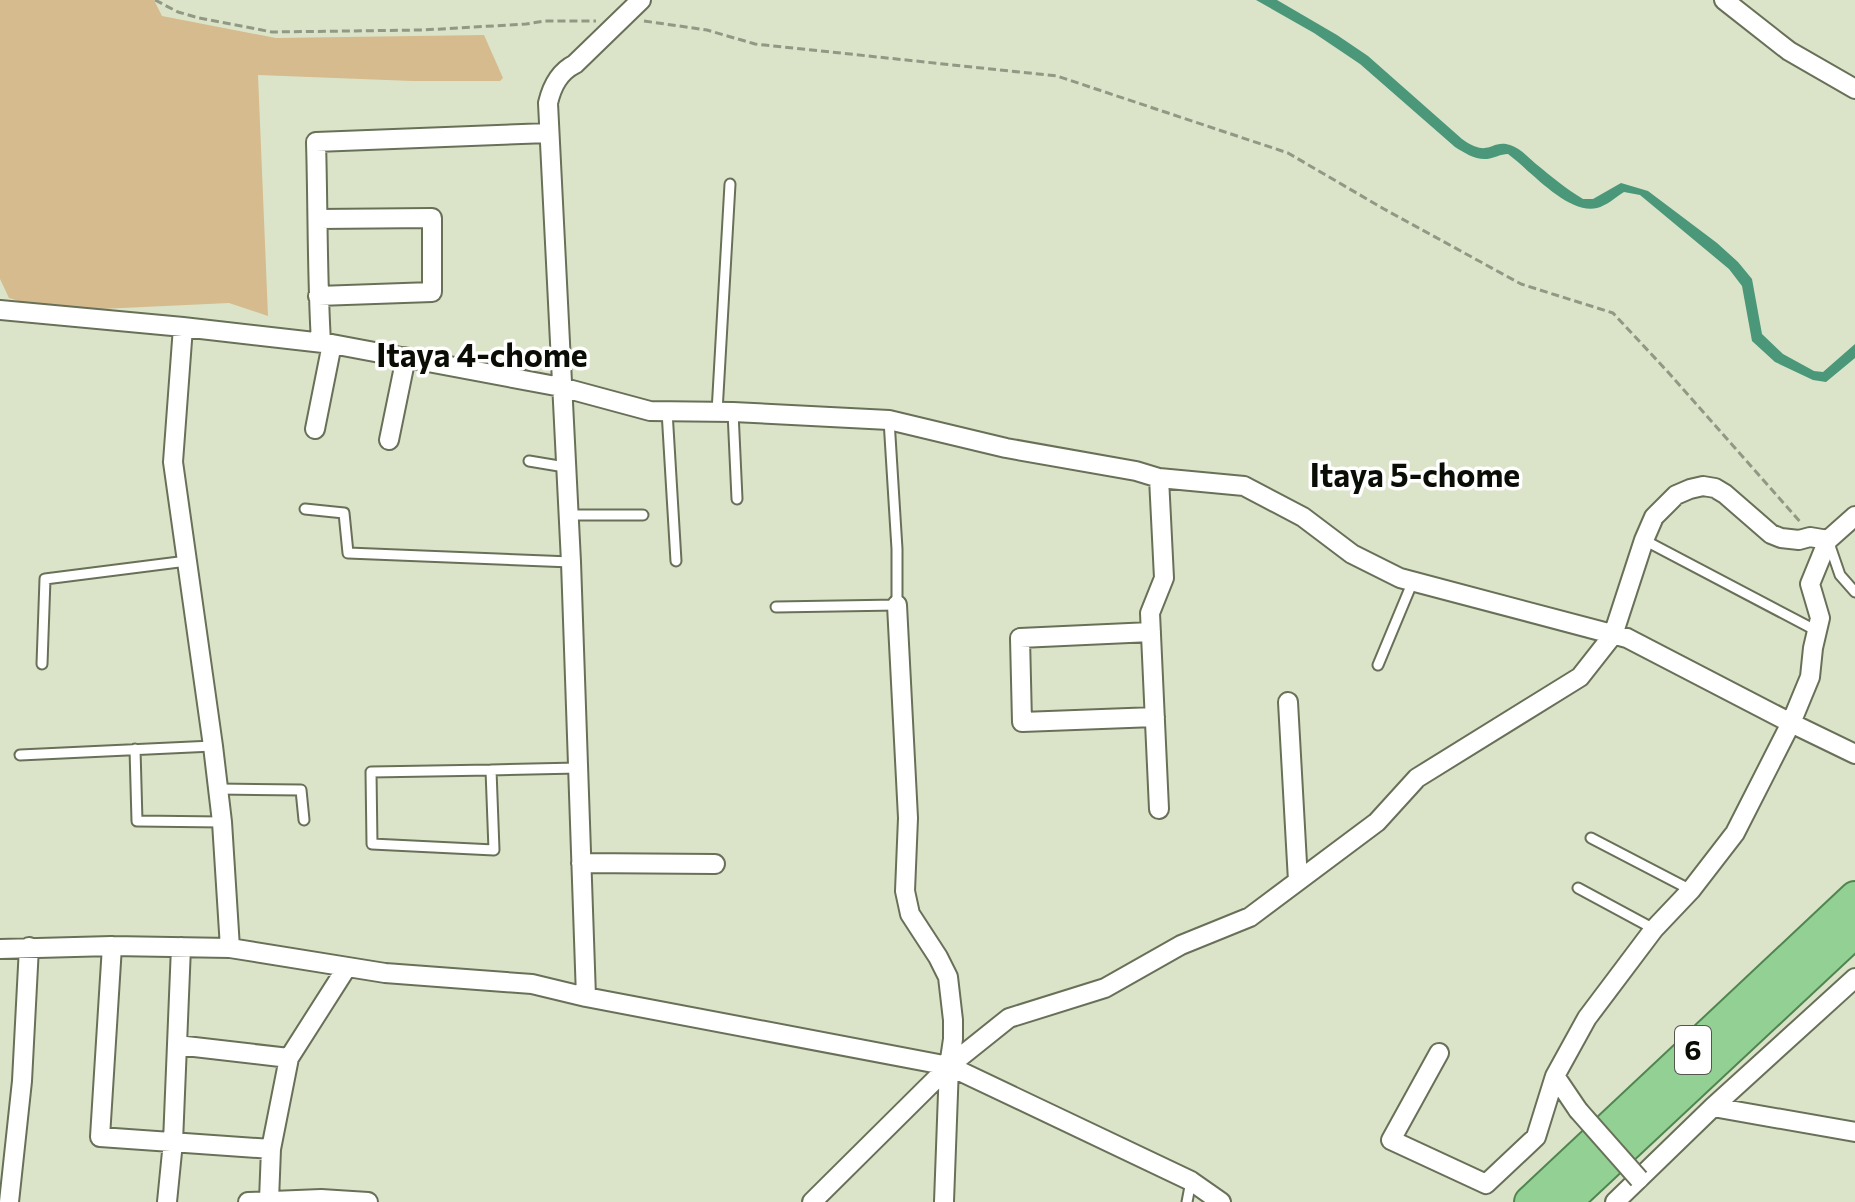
<svg xmlns="http://www.w3.org/2000/svg" width="1855" height="1202" font-family="Commissioner,sans-serif">
<style>
.green{fill:#d6bb8e}
.water{fill:#4a9779}
.lines{fill:none;stroke-linecap:round;stroke-linejoin:round}
.service-casing{stroke:#687058;stroke-width:13}
.minor-casing{stroke:#687058;stroke-width:22}
.trunk-casing{stroke:#508550;stroke-width:34}
.path{stroke:#919884;stroke-width:3;stroke-dasharray:8 4;stroke-linecap:butt}
.service{stroke:#fff;stroke-width:9}
.minor{stroke:#fff;stroke-width:18}
.trunk{stroke:#92d093;stroke-width:30}
.minor-bridge-casing{stroke:#687058;stroke-width:22;stroke-linecap:butt}
.minor-bridge{stroke:#fff;stroke-width:18}
.labels{text-anchor:middle;stroke-width:7;stroke-linejoin:round;paint-order:stroke}
.shield{fill:#fff;stroke:#545650;stroke-width:2}
.shield-label{font-size:28px;font-weight:bold;fill:#0a0d05}
.neighbourhood-label{font-size:32px;font-weight:bold;fill:#0a0d05;stroke:#fff}
</style>
<rect width="100%" height="100%" fill="#dbe4c9"/>
<!-- green -->
<path class="green" d="M0 0H154L162 16 276 38 484 35 503 78 500 81H412L258 75 268 316 229 303 101 309 38 307 9 298 0 279Z"/>
<!-- water -->
<path class="water" d="M1256 0H1277L1337 35 1368 56 1462 139C1490 159 1490 139 1510 145 1520 148 1528 157 1536 164 1551 176 1566 189 1583 199H1593L1621 183 1648 191 1717 243 1738 262 1752 279 1762 334 1783 354 1814 371 1823 372 1855 344V358L1826 382 1813 380 1775 362 1752 341 1742 286 1729 269 1640 195 1624 192C1616 197 1606 206 1597 208 1568 215 1530 170 1508 154 1500 154 1495 158 1487 159 1475 160 1465 153 1455 147L1360 64 1314 33Z"/>
<g class="lines">
<defs>
<path id="service" d="M667 411 676 561
M717 412 730 184
M733 412 737 499
M529 461 565 467
M305 509 344 513 348 553 571 562
M568 515H643
M1644 540 1817 631
M1829 543 1840 575 1855 592
M776 607 897 605V549L889 420
M42 664 45 579 187 561
M1378 665 1413 581
M135 749 137 821 222 822
M20 755 213 746
M491 770 371 772 372 844 494 850 491 770 578 768
M217 789 301 790 304 820
M1591 838 1691 890
M1578 888 1654 929
M1187 1202 1191 1181"/>
<path id="minor" d="M1724 0 1789 51 1855 89
M318 219 432 218V292L318 296
M0 310 183 327 332 344 561 387 650 411 733 412 889 420 1006 448 1136 471 1159 478 1244 486 1303 517 1352 554 1400 578 1627 638 1791 723 1855 754
M183 327 173 462 213 746 222 822 230 948
M321 342C317 276 318 209 316 142L549 133
M315 429 332 344
M389 440 406 357
M1159 478 1164 578 1150 613 1159 809
M897 605 908 818 905 891 910 914 938 957 948 977 953 1020V1039L949 1066 944 1202
M1151 632 1020 638 1022 722 1155 717
M1288 702 1298 881
M581 863 715 864
M112 946 100 1137 271 1149
M0 949 112 946 230 948 385 973 532 984 586 997 949 1066 1191 1181 1221 1202
M586 997 571 562 548 103C552 86 559 72 575 64L641 0
M177 1045 289 1058
M1439 1053 1391 1140 1486 1184 1536 1137 1555 1076
M1713 1107 1855 1132
M1578 1110 1555 1076 1587 1018 1654 929 1691 890 1735 833 1791 723 1810 677 1813 648 1820 618 1810 584 1828 540 1855 516
M269 1200 271 1149 289 1058 347 967
M9 1202 22 1081 29 947
M167 1202 173 1142 181 947
M248 1202 321 1199 368 1202
M812 1202 949 1066 1009 1018 1105 988 1181 945 1250 917 1377 822 1417 778 1580 677 1613 635 1644 540 1654 517 1676 495 1690 489 1703 486 1715 488 1725 494 1771 534 1781 538 1799 540 1810 537 1828 540
M1615 1202 1713 1107 1855 978"/>
<path id="trunk" d="M1530 1202 1855 897
M1566 1202 1855 932"/>
</defs>
<!-- service casing -->
<use href="#service" class="service-casing"/>
<!-- minor casing -->
<use href="#minor" class="minor-casing"/>
<!-- trunk casing -->
<use href="#trunk" class="trunk-casing"/>
<!-- path -->
<path class="path" d="M155 0 178 12 199 18 272 32 423 30 526 24 545 21H596
M644 21 707 30 755 44 1057 76 1288 153 1384 209 1521 284 1613 313 1667 371 1802 524"/>
<!-- service -->
<use href="#service" class="service"/>
<!-- minor -->
<use href="#minor" class="minor"/>
<!-- trunk -->
<use href="#trunk" class="trunk"/>
<defs>
<path id="minor-bridge" d="M1578 1110 1639 1179"/>
</defs>
<!-- minor-bridge casing -->
<use href="#minor-bridge" class="minor-bridge-casing"/>
<!-- minor-bridge -->
<use href="#minor-bridge" class="minor-bridge"/>
</g>
<g class="labels">
<!-- shield labels -->
<rect class="shield" x="1675" y="1026" width="36" height="48" rx="6"/>
<g class="shield-label">
<text x="1693" y="1060">6</text>
</g>
<!-- neighbourhood labels -->
<g class="neighbourhood-label">
<text x="482" y="367">Itaya 4-chome</text>
<text x="1415" y="487">Itaya 5-chome</text>
</g>
</g>
</svg>
